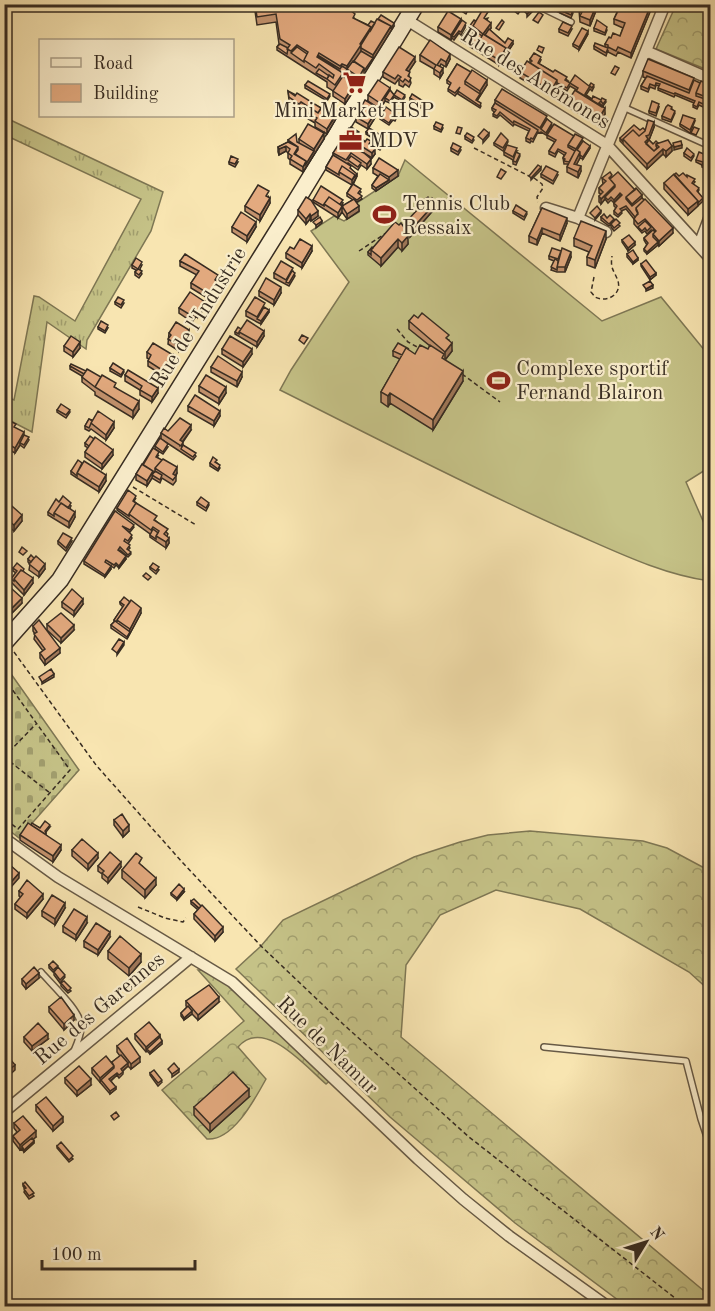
<svg xmlns="http://www.w3.org/2000/svg" width="715" height="1311" font-family="'Old Standard TT',serif">
<style>
.grass{fill:url(#grass-tufts);stroke:#7e7754;stroke-width:1.5}
.forest{fill:url(#forest-crowns);stroke:#7e7754;stroke-width:1.5}
.cemetery{fill:url(#cemetery-stones);stroke:#7e7754;stroke-width:1.5}
.garden{fill:#c5c287;stroke:#7e7754;stroke-width:1.5}
.lines{fill:none;stroke-linecap:round;stroke-linejoin:round}
.lane-casing{stroke:#675a46;stroke-width:8}
.street-casing{stroke:#675a46;stroke-width:13}
.secondary-casing{stroke:#372c22;stroke-width:19}
.path{stroke:#372c22;stroke-width:1.5;stroke-dasharray:4.5 3;stroke-linecap:butt}
.lane{stroke:#faeecc;stroke-width:5}
.street{stroke:#faeecc;stroke-width:10}
.secondary{stroke:#faeecc;stroke-width:16}
.wall{fill:#c3926d;stroke:#372c22;stroke-width:1.5}
.shaded-wall{fill:#9f7759;stroke:#372c22;stroke-width:1.5}
.building{fill:#e3aa7f;stroke:#372c22;stroke-width:1.5}
.labels{text-anchor:middle;stroke-width:4.5;stroke-linejoin:round;paint-order:stroke}
.street-label{font-size:21px;fill:#372c22;stroke:#faeecc}
.poi-label{font-size:21px;fill:#372c22;stroke:#faeecc;text-anchor:start}
</style>
<defs>
<pattern id="grass-tufts" width="24" height="20" patternUnits="userSpaceOnUse" patternTransform="scale(1.5)"><rect width="24" height="20" fill="#c5c287"/><path d="M3 7l-1-3M5 7V3M7 7l1-3M15 17l-1-3M17 17v-4M19 17l1-3" fill="none" stroke="#a19e6e"/></pattern>
<pattern id="forest-crowns" width="20" height="18" patternUnits="userSpaceOnUse" patternTransform="scale(1.5)"><rect width="20" height="18" fill="#c5c287"/><path d="M2 6a3 3 0 1 1 6 0M12 15a3 3 0 1 1 6 0" fill="none" stroke="#a19e6e"/></pattern>
<pattern id="cemetery-stones" width="16" height="16" patternUnits="userSpaceOnUse" patternTransform="scale(1.5)"><rect width="16" height="16" fill="#c5c287"/><path d="M2 7V4a2 2 0 0 1 4 0v3zM10 15v-3a2 2 0 0 1 4 0v3z" fill="#a19e6e"/></pattern>
</defs>
<rect width="100%" height="100%" fill="#f8e5b1"/>
<filter id="stains"><feTurbulence type="fractalNoise" baseFrequency=".00333" numOctaves="4"/><feColorMatrix values="0 0 0 0 .2 0 0 0 0 .09 0 0 0 0 .02 0 0 0 .5 -.17"/></filter>
<radialGradient id="worn" r=".72"><stop offset=".6" stop-color="#630" stop-opacity="0"/><stop offset="1" stop-color="#630" stop-opacity=".3"/></radialGradient>
<!-- grass -->
<path class="grass" d="M4 117 163 192 151 231 87 340 86 349 47 322 32 432 5 418 4 396 14 400 34 296 39 297 75 321 141 199 5 135Z"/>
<!-- forest -->
<path class="forest" d="M676 5H710V71L656 49Z
M530 831 643 841 667 848 710 871V991L689 972 580 909 496 890 440 915 406 965 401 1037 710 1296V1306H626L515 1223 390 1117 236 969 261 946 283 920 385 871 414 857 460 842 488 835Z
M198 970H209L227 982 332 1079 326 1084C305 1066 264 1017 238 1047L266 1079C255 1099 233 1141 207 1139L162 1090 244 1021Z"/>
<!-- cemetery -->
<path class="cemetery" d="M4 664 79 770 19 838 5 827Z"/>
<!-- garden -->
<path class="garden" d="M405 160 602 321 661 297 710 357V467L686 482 710 537V581C659 574 611 549 564 529 468 486 374 437 280 390L291 370 349 282 311 231 334 216 344 221 359 212 355 204 398 176Z"/>
<g class="lines">
<defs>
<path id="lane" d="M534 4 571 22
M623 107 710 146
M41 972C51 984 82 1012 81 1027 81 1035 77 1044 74 1051
M544 1047 686 1061 701 1119 710 1146"/>
<path id="street" d="M407 20 607 145 710 258
M646 51 710 79
M546 208 578 218 606 232
M578 218 665 4
M699 245 710 216
M4 838 58 877 232 982 418 1159 463 1199 509 1236 607 1306
M4 1112 191 957"/>
<path id="secondary" d="M4 643 60 580 290 211 416 4"/>
</defs>
<!-- lane casing -->
<use href="#lane" class="lane-casing"/>
<!-- street casing -->
<use href="#street" class="street-casing"/>
<!-- secondary casing -->
<use href="#secondary" class="secondary-casing"/>
<!-- path -->
<path class="path" d="M474 148 529 176
M534 178 542 184 543 188 537 197 538 202
M359 251 386 233
M594 277 591 292 595 297C606 303 622 295 618 281 614 270 610 269 612 256
M397 329 408 342 419 348
M462 374 500 402
M133 487 196 525
M14 652 96 765 182 862 261 946 343 1024 469 1137 675 1298
M4 678 70 770 18 829 4 818
M4 757 50 793
M4 757 36 724
M138 907 165 918 183 922 186 918"/>
<!-- lane -->
<use href="#lane" class="lane"/>
<!-- street -->
<use href="#street" class="street"/>
<!-- secondary -->
<use href="#secondary" class="secondary"/>
</g>
<!-- wall -->
<path class="wall" d="M254 4H342L355 19 368 25 375 23 394 26 345 104 333 96V91L327 87V82L277 50V47L279 44 276 22 257 25Z
M437 4H450L447 10Z
M471 4 466 14 457 8V5Z
M597 4V8L590 26 580 22 579 10Z
M631 4H653L631 58 618 52 616 56 608 52V50L606 56 594 49V46L605 47V44L611 38 620 36 623 28 614 24V19L618 10 617 9V7L634 11 635 7H631Z
M602 6 611 7 609 11 602 9Z
M560 10 573 13 571 18 560 13Z
M488 18 487 20 491 28 490 30 505 43 513 44 499 65 469 46V44L476 33 473 31 466 44 461 41V38L476 21Z
M461 22 466 26 461 35 459 33 454 40 452 38 451 40 438 32V27Z
M594 28 607 30 605 35 594 31Z
M559 29H572L568 36 559 32Z
M588 34 579 50 573 46V44Z
M420 55 450 59 446 67 441 64 440 66 443 73 440 78 434 74V69L420 61Z
M530 59 541 60 539 64 567 80H566L570 83 594 87 592 91 590 89 586 95 592 99 606 102 603 106 605 114 598 125 568 107V101L577 90 570 86 567 91 557 85 551 96 520 78V72L530 63Z
M415 62 408 72 411 83 409 87 405 84 403 87 399 85V81L398 80 395 84 383 77V72Z
M457 64 487 85 477 101 481 106 480 108 458 94V92L455 96 448 91 450 85 447 83V80Z
M643 71 694 81 700 83 711 85V104L705 102 703 107 699 105 697 109 693 107 694 103 675 95 674 97 658 90 659 86 656 85 655 89 650 87 648 92 641 89V86L646 78 643 77Z
M305 85 330 96 327 101 305 88Z
M390 90 394 95 405 97 402 102 394 97 390 103 385 101 380 109 368 101V95Z
M288 91 321 108 339 113 327 134 315 127V123L297 112 298 106 289 100Z
M410 98 423 104 421 108 410 101Z
M495 100 547 119 552 125 546 135 541 132 540 133 538 132 533 142 531 141 530 143 526 141V138L529 131 514 124 513 126 500 115 497 118 493 116 494 112 492 110V108L495 103Z
M659 107 656 116 649 113V111Z
M672 109 675 113 671 122 662 119V116Z
M378 113 368 129 356 122V117Z
M380 117H397L395 121 393 120 389 125 380 119Z
M695 121 690 133 680 126V124Z
M434 126 443 128 441 132 434 129Z
M654 127 649 140 653 144 658 143 672 151 666 157 663 154 647 169 620 141V138L640 130H645Z
M350 129 359 135 362 139 371 146 375 154 372 158 364 153 371 164 367 169 361 165 358 170 348 163 347 164 357 176 353 185 361 192 359 194 362 199 357 202 356 201 359 211 347 219 342 212 338 218 313 202V200L343 203 342 205 343 206 353 200 347 196V193L352 185 326 170V167L333 155V153L344 140V135Z
M366 132 382 139 381 141 383 145 380 150 372 145V142L374 139 366 134Z
M547 135 583 141 590 148 583 159 580 158 576 165 581 171 578 178 567 172V167L568 164H564L563 158 564 155 558 151 555 157 549 154V151L555 142 547 138Z
M465 136 474 140 472 143 465 139Z
M299 139H324L303 172 290 164V160L288 158V153L286 151 279 155 278 152V147L288 142V140L299 143Z
M508 142 503 151 494 145V143Z
M451 148 461 150 458 155 451 151Z
M517 151 516 152 520 156 516 165 513 164V160L504 155V152Z
M684 153 694 156 691 161 684 156Z
M706 157 711 158V170L710 171 702 167V165L696 162V160Z
M229 162H238L235 167 229 164Z
M373 168 398 176 376 191 372 188V185L378 176 373 173Z
M541 174 558 175 553 184 541 177Z
M679 176 687 177 695 182 693 184 699 190 698 192 703 201 688 215 664 189V183Z
M612 177 642 198 673 233 659 246 658 245 647 254 644 251V249L647 245 644 240V238L651 231V230L647 234 645 231 642 233 634 224V219L626 209 621 211 622 213 618 217 614 214V211L616 208 614 206V203L621 196H620L614 203 611 200 608 203 605 199 601 204 599 202V196L601 194 599 193V188L603 184 602 178Z
M269 196 268 197 270 203 260 221 245 211V206Z
M430 201 436 207 410 237 406 233 408 244 402 251 398 247 381 266 368 255V252L399 225 403 226 419 208V203Z
M542 208 567 223 560 241 542 233 537 245 529 242V236Z
M298 210 318 216 311 221 310 219 306 224 298 215Z
M513 211 527 214 524 220 513 213Z
M601 217 614 221 620 226 614 231 611 227V224L609 226 601 220Z
M232 227H256L247 242 232 232Z
M574 238 606 239 595 268 587 265V257L589 252 574 246Z
M622 240 635 245 628 251 622 242Z
M294 249 312 251 302 268 286 258V253Z
M627 254 638 260 633 264 627 257Z
M549 256 571 257 565 272H557L551 270 554 261 549 259Z
M180 261 218 280 217 282V287L209 299 191 288V283L197 275 180 266Z
M641 264 656 275 650 280 641 266Z
M132 265H142L140 269 142 274 139 278 135 275V272L136 270 132 268Z
M293 271 295 276 289 286 274 278V273Z
M259 291 281 293 274 305 259 296Z
M115 302 124 303 121 308 115 304Z
M205 307 198 317 196 316 192 322 179 313V308Z
M265 308 269 312 261 324 257 322 246 316V311Z
M409 321 449 340 452 351 445 360 463 381 433 430 390 403 388 407 381 402V392L400 359 393 356V351L415 354 428 349 430 346 409 329Z
M98 327 108 328 105 333 98 329Z
M241 329 264 336 257 347 235 334V332Z
M169 333 189 336 179 351 168 344Z
M64 346 80 348 73 357 64 351Z
M222 349 252 354 243 367 222 354Z
M147 352 173 360 162 375 148 366V361L149 359 147 358Z
M70 366 116 388 139 409 133 418 95 395V392L82 382V376L70 369Z
M211 367 242 377 237 387 211 372Z
M110 368 124 372 121 377 110 371Z
M125 375 158 393 152 402 140 395V390L125 381Z
M199 386 226 393 219 404 199 392Z
M188 406 220 416 214 426 188 411Z
M57 410 70 412 66 418 57 412Z
M4 418 29 440 24 448 20 445 15 453 4 447Z
M89 419 114 428 106 440 91 429 89 431 85 429V426Z
M191 430 183 442V445L196 456 193 460 161 439V433L168 431Z
M85 443 113 455 102 469 85 457V452L88 448 85 446Z
M155 446 168 447 163 454 155 449Z
M159 455 157 457 177 473 176 476V481L173 485 162 478 160 483 152 478 147 486 136 480V474L143 465Z
M210 463H217L220 468 218 471 210 466Z
M71 471 106 481 99 492 77 478 71 474Z
M136 498 134 501 157 522 168 534 167 536 169 543 166 548 150 537V534L117 510V508Z
M4 499 22 521 14 531 4 523Z
M59 502 71 506 70 508 75 517 69 528 48 515V512Z
M197 502 209 505 206 511 197 505Z
M115 511 134 527 130 532 128 531 132 538 128 544 130 548 128 550 131 554 128 557 120 550 119 551 126 559 119 568 116 565 114 568 108 564 111 569 105 577 84 564V561Z
M58 541H72L66 551 58 544Z
M28 559 45 569 39 577 29 570 30 564 28 562Z
M150 567 159 570 156 574 150 569Z
M13 568 24 572 33 583 24 595 11 582V579L16 573 13 571Z
M4 590 10 591 22 603 12 613 4 606Z
M62 602 83 604 74 616 62 607Z
M120 602 141 613 127 639 111 628V625L114 622V620L123 607 120 604Z
M47 624 74 630 61 643 47 630Z
M33 626 60 653 45 665 40 658V653L43 651 34 639 35 634 33 631Z
M114 820 129 831 123 837 114 825Z
M31 825 40 828 50 827 46 832V835L61 850 53 862 20 840V835Z
M72 850 98 858 88 870 72 856Z
M98 866 121 867 108 883 102 878V874L98 871Z
M142 866 156 885 145 898 122 878V870Z
M19 891 43 899 27 918 15 909V904L21 897 19 896Z
M184 892 177 900 171 895V893Z
M191 901 223 932 215 941 194 919V914L198 910 191 904Z
M65 908 55 925 42 916V911Z
M87 923 76 940 63 932V926Z
M110 937 98 955 84 947V941Z
M108 951 141 962 129 976 108 959Z
M49 965 58 968 65 977 60 983 54 975V972L55 970 53 972 49 968Z
M39 978 26 989 22 984V979Z
M61 983 71 991 68 993 61 986Z
M186 1001 219 1002 198 1020 192 1014 184 1020 181 1016V1013L187 1007 186 1006Z
M49 1007 74 1020 64 1030 49 1012Z
M135 1034 160 1037 162 1044 150 1054 147 1051 146 1052 135 1039Z
M24 1037 48 1039 32 1051 24 1042Z
M117 1046 140 1062 131 1069 128 1066 123 1071V1074L119 1078 117 1075 111 1081 116 1089 110 1094 92 1073V1068L112 1062 120 1056 117 1052Z
M150 1073 162 1082 158 1086 150 1075Z
M65 1078 91 1085 77 1096 65 1083Z
M249 1097 210 1132 194 1115V1107Z
M36 1105 63 1122 53 1131 36 1111Z
M14 1123 36 1137 33 1139 34 1143 24 1152 22 1149 20 1150 13 1141V1136L17 1132 14 1128Z
M57 1146 73 1159 69 1162 57 1148Z
M23 1184 34 1196 29 1199 24 1192 25 1189 23 1186Z"/>
<!-- shaded-wall -->
<path class="shaded-wall" d="M597 4V8L590 26V20Z
M535 6V9L527 17V14Z
M650 7V12L631 58V53Z
M461 19V24L452 36 451 40V35Z
M394 23V26L355 89V86L359 79V77L364 68 373 58V55L391 26Z
M491 23V28L485 38 483 34Z
M371 27V35L361 48V53L347 69V74V66Z
M473 29V31L466 44V41Z
M588 31V34L579 50V47Z
M513 41V44L499 65V60L506 48Z
M450 54V59L446 67V62Z
M415 57V62L406 76V70Z
M443 68V73L440 78V73Z
M487 80V85L476 102V100L480 94V91Z
M557 80V85L551 96V91Z
M355 83V89L345 104V99Z
M390 88V93L385 98V101L380 109V103Z
M378 108V113L368 129V124Z
M605 108V114L598 125V120Z
M339 111V113L336 119 327 134V129Z
M654 122V127L649 140 648 141V144L646 146 645 142 646 136Z
M324 133V139L303 172V167L314 151V149Z
M489 133V136L483 143V140Z
M682 145V148L674 150V147Z
M286 146V151L279 155V149Z
M590 146V148L583 159V157Z
M672 146V151L666 157V151Z
M375 149V154L372 158V153Z
M663 149V154L647 169V164Z
M580 152V158L574 169V164Z
M371 159V164L367 169V164Z
M581 166V171L578 178V172Z
M541 167V170L531 180V178Z
M398 170V176L376 191V188L389 180V177Z
M357 174V176L352 185V180Z
M615 185V190L605 197V199L601 204V199Z
M620 193V196L614 203V200Z
M642 195V200L632 209V204Z
M270 198V203L260 221V215Z
M698 201V206L688 215V209Z
M436 202V207L410 237V231Z
M342 206V212L338 218V213Z
M359 206V211L347 219V214Z
M318 211V216L311 221V216Z
M601 211V213L595 220V218Z
M310 214V219L306 224V219Z
M567 218V223L560 241V235Z
M322 221V223L316 228V225Z
M256 222V227L247 242V236Z
M542 228V233L537 245V240Z
M673 228V233L659 246V241Z
M606 231V239L595 268V260Z
M408 236V244L402 251V243Z
M398 239V247L381 266V258Z
M635 242V245L628 251V248Z
M658 242V245L647 254V252Z
M312 246V251L302 268V263Z
M571 252V257L565 272V267Z
M638 258V260L633 264V262Z
M656 273V275L650 280V277Z
M217 282V287L209 299V294Z
M653 285V288L646 291V289Z
M281 287V293L274 305V300Z
M205 302V307L198 317V312Z
M269 310V312L261 324V321Z
M196 311V316L192 322V316Z
M189 330V336L179 351V346Z
M264 331V336L257 347V342Z
M80 342V348L73 357V352Z
M452 343V351L445 360V352Z
M252 349V354L243 367V362Z
M173 355V360L162 375V370Z
M463 371V381L433 430V420Z
M242 372V377L237 387V381Z
M226 387V393L219 404V398Z
M158 388V393L152 402V397Z
M390 393V403L388 407V396Z
M139 401V409L133 418V411Z
M220 411V416L214 426V421Z
M114 422V428L106 440V435Z
M191 425V430L180 445V440Z
M24 432V438L20 443V445L15 453V448Z
M113 450V455L102 469V464Z
M177 467V473L173 479V474Z
M153 471 152 478 147 486V481Z
M106 475V481L99 492V487Z
M75 512V517L69 528V522Z
M22 515V521L14 531V525Z
M169 538V543L166 548V542Z
M126 556V559L119 568V566Z
M45 564V569L39 577V572Z
M111 566V569L105 577V575Z
M33 578V583L24 595V590Z
M22 598V603L12 613V608Z
M83 599V604L74 616V611Z
M141 608V613L127 639 130 629Z
M74 625V630L61 643V638Z
M124 642V645L117 655V653Z
M60 648V653L45 665V660Z
M10 663V665L4 671V668Z
M54 674V677L42 684V682Z
M129 825V831L123 837V831Z
M61 845V850L53 862V856Z
M98 853V858L88 870V864Z
M121 862V867L108 883V878Z
M19 873V878L4 895V890Z
M156 878V885L145 898V890Z
M184 889V892L177 900V898Z
M43 894V899L27 918V913Z
M65 903V908L55 925V919Z
M87 917V923L76 940V935Z
M223 927V932L215 941V936Z
M110 932V937L98 955V950Z
M141 954V962L129 976V968Z
M39 973V978L26 989V984Z
M219 997V1002L198 1020V1015Z
M192 1011V1014L184 1020V1018Z
M74 1015V1020L64 1030V1024Z
M48 1034V1039L32 1051V1046Z
M160 1035V1040L147 1049 146 1052V1047Z
M162 1041V1044L150 1054V1052Z
M140 1057V1062L131 1069V1064Z
M128 1063V1066L121 1072V1069Z
M15 1065V1070L5 1079V1073Z
M114 1066V1071L101 1080 100 1083V1078Z
M179 1069V1072L172 1077V1074Z
M117 1073V1075L109 1082V1079Z
M91 1079V1085L77 1096V1091Z
M116 1087V1089L110 1094V1091Z
M249 1089V1097L210 1132V1124Z
M63 1117V1122L53 1131V1126Z
M36 1131V1137L23 1148 22 1146V1149L20 1150V1145Z
M34 1141V1143L24 1152V1150Z"/>
<!-- building -->
<path class="building" d="M255 4H342L355 14 353 18 371 27 360 44 361 45 347 66 342 64 340 66 319 53 317 57 343 73 335 85 327 79 329 75 333 78 334 75 319 64 316 68 304 60 308 52 297 45 291 51 287 49 290 45 280 39 276 14 257 17Z
M458 4H471L466 11 457 5Z
M517 4H520L523 7 518 14 513 10Z
M530 4H533L535 6 527 14 524 11Z
M584 4H597L590 20 580 16 582 12H580Z
M603 4H610L609 9 602 6Z
M618 4H627L631 6 629 9 621 5 620 8 617 7Z
M636 4H644L650 7 631 53 618 47 616 51 608 47V45L605 44 609 37 611 38 613 33 620 36 625 23 614 19 621 5 634 11Z
M644 4H652L650 9V7Z
M562 5 573 10 571 15 560 10Z
M483 9 488 12 484 18 491 23 483 34 473 26Z
M448 11 461 19 451 35 438 27Z
M539 12 543 15 538 23 533 20Z
M381 15 394 23 391 29V26L378 19Z
M377 19 391 26 373 55 361 48V45Z
M462 20 466 23 461 32 459 31 454 37 452 36Z
M474 20 476 21 473 26V29L466 41 461 38Z
M502 20 504 22 499 30 496 28Z
M597 20 607 27 605 33 594 28Z
M371 21 375 23 371 30V27L368 25Z
M563 22 572 26 568 33 559 29Z
M582 28 588 31 579 47 573 44Z
M489 29 505 43 508 38 513 41 506 51V48L485 35Z
M476 32 482 36 476 46V48L469 44Z
M483 34 506 48 499 60 476 46Z
M430 40 450 54 446 62 441 59 437 65 443 68 440 73 434 69 436 65 420 55Z
M595 43 608 48 606 53 594 46Z
M280 44 288 48 287 54 277 47Z
M539 46 544 48 542 53 537 50Z
M297 47 307 54 304 60V62L291 53Z
M399 47 415 57 406 70 410 72 408 76 411 78 409 82 405 79 403 82 399 79 401 77 398 75 395 79 383 72Z
M361 51 373 58 364 71V68L354 61Z
M534 53 541 57 538 63 553 72 555 70 567 77 565 80 570 83 575 75 589 86 591 83 594 85 592 88 590 86 585 94 592 99 593 96 601 100 602 98 606 100 603 104 601 101 599 103 603 106 602 107 576 91 578 88 570 83 567 88 557 83V80L530 63 532 61 530 59Z
M319 56 340 69 342 66 347 69 343 76 355 83 345 99 333 91 343 76V73L318 57Z
M648 59 694 78 689 90 643 71Z
M353 61 364 68 359 77 347 69Z
M527 61 557 80 551 91 520 72Z
M457 64 471 72 465 81V84L480 94 476 100 481 103 480 106 458 91 460 87 455 93 448 89 451 83 447 80Z
M615 66 619 68 615 75 611 73Z
M319 69 329 76 327 79 316 73Z
M472 70 487 80 480 91 465 81Z
M347 72 359 79 355 86V83L344 77Z
M647 76 689 93 694 80 700 83 696 93V96L705 99 703 104 699 102 697 107 693 105 695 101 675 93 674 94 658 88 660 84 656 83 655 86 650 84 648 89 641 86Z
M378 80 390 88 380 103 368 95Z
M308 81 330 94 327 99 305 85Z
M701 81 711 85V99L696 93Z
M502 89 547 116 540 128 495 100Z
M390 90 394 95 397 90 405 95 402 100 394 95 390 101 385 98Z
M575 90 605 108 598 120 568 101Z
M288 91 295 96 297 93 321 108 318 113 301 102 299 104 289 97Z
M412 94 423 101 421 105 410 98Z
M365 100 378 108 368 124 356 117Z
M652 101 659 104 656 113 649 111Z
M301 102 318 113 323 106 336 114 327 129 315 121 317 118 297 107Z
M495 103 538 130 533 139 531 138 530 140 526 138 530 129 514 121 513 123 500 112 497 116 493 114 496 110 492 108Z
M668 105 672 107 671 109 675 111 671 120 662 116 666 107Z
M331 106 339 111 336 117V114L329 110Z
M386 107 397 115 395 118 393 117 389 123 380 117Z
M683 115 695 119 690 130 680 124Z
M547 119 552 123 546 133 541 129Z
M648 120 654 122 649 135 646 136 648 139 645 142 654 151 659 147 656 144 668 140 672 146 666 151 663 149 647 164 623 139 633 130 639 136 645 131Z
M436 122 443 125 441 130 434 126Z
M308 124 324 133 314 149 299 139Z
M554 124 574 136 568 145V147L575 151 569 162 564 161 565 159 563 158 566 153 558 149 555 154 549 151 556 140 547 135Z
M634 125 640 130 643 128 645 130V131L639 136 633 130 623 139V142L620 138Z
M351 127 359 132 358 134 350 129Z
M458 127 462 128 460 134 456 133Z
M694 127 699 129 696 135 691 133Z
M349 128 362 136 360 138 365 142 367 139 371 141 369 144 375 149 372 153 344 135Z
M369 128 382 136 380 140 383 142 380 147 372 142 375 137 366 132Z
M710 128H711V138L707 137Z
M484 129 489 133 483 140 478 136Z
M467 133 474 137 472 141 465 136Z
M501 133 508 140 503 148 494 143Z
M296 134 297 142 314 151 306 164V161L295 154 298 150V147L288 140Z
M575 134 583 138 576 149 568 145Z
M342 139 355 146 354 148 364 153 371 159 367 164 351 153 346 160 333 153Z
M649 140 653 144 656 141 658 143 656 144V146L657 148 654 151 646 144Z
M583 141 590 146 583 157 580 155V152L577 150Z
M681 141 682 145 674 147 673 143Z
M288 142 298 147 294 154 306 161 303 167 290 159 292 156 288 153 290 149 286 146 279 149 278 147Z
M453 143 461 147 458 152 451 148Z
M507 145 517 148 513 157 504 152Z
M687 148 694 154 691 158 684 153Z
M576 149 580 152 574 164 581 166 578 172 567 167Z
M516 152 520 154 516 162 513 161Z
M699 152 706 155 704 159 707 156 711 158V167L710 169 702 165 703 162 696 160Z
M333 155 351 166 350 168 357 174 355 176V175L342 166 339 172V175L326 167Z
M231 156 238 159 235 164 229 162Z
M351 156 361 163 358 167 348 160Z
M379 158 398 170 389 177 373 168Z
M538 165 541 167 531 178 529 176Z
M342 166 355 175 352 180 339 172Z
M546 166 558 172 553 181 541 174Z
M501 169 506 172 501 179 497 177Z
M610 172 612 175 609 178 615 185 601 199 599 196 603 192 599 188 606 181 602 178Z
M618 172 635 190 626 197V199L632 206 642 198 644 200 636 208V210L638 214 635 217 626 206 620 209 622 211 618 215 614 211 617 206 614 203 622 195 620 193 614 200 611 197 608 200 605 197 615 187V185L610 179Z
M676 173 679 176 683 173 687 177V175L695 179 692 183 699 188 697 191 703 198 698 203V201L674 175Z
M380 174 389 180 376 188 372 185Z
M674 174 698 201 688 209 664 183Z
M353 184 361 189 358 193 362 196 357 200 347 193Z
M258 185 269 191 266 196 270 198 260 215 245 206Z
M321 186 343 200 340 204 343 206 342 209V206L329 197 324 204V206L313 200Z
M636 188 642 195 632 204 626 197Z
M306 197 311 200 318 211 311 216 310 214 306 219 298 210Z
M329 197 342 206 338 213 324 204Z
M428 197 430 201 432 198 436 202 410 231 403 225 421 206 419 203Z
M354 199 359 206 347 214 342 206Z
M645 199 673 228 659 241 653 234 656 231 645 219 638 224 634 219 638 213 636 208Z
M516 205 527 212 524 217 513 211Z
M597 206 601 211 595 218 590 213Z
M542 208 567 218 560 235 542 228 537 240 529 236Z
M241 212 256 222 247 236 232 227Z
M604 214 607 218 610 215 614 219 609 224 601 217Z
M320 217 322 221 316 225 313 222Z
M616 219 620 223 614 228 611 224Z
M581 221 606 231 595 260 587 257 592 246 574 238Z
M645 221 651 227 647 231 645 228 642 231 638 227Z
M395 222 399 225 401 223 406 230 403 232 408 236 402 243 398 239 381 258 371 250Z
M653 230 655 232 653 234V237L658 242 647 252 644 249 648 243 644 238Z
M629 235 635 242 628 248 622 240Z
M300 239 312 246 302 263 286 253 290 247 294 249Z
M372 247 373 248 371 250V255L368 252Z
M552 248 561 251 558 259 549 256Z
M562 248 571 252 565 267H557Z
M633 250 638 258 633 262 627 254Z
M185 254 218 275 215 280 217 282 209 294 191 283 199 271 180 261Z
M136 258 142 262 138 269 142 271 139 275 135 272 138 269 132 265Z
M555 259 558 261 557 270 551 267Z
M646 260 656 273 650 277 641 264Z
M281 261 293 268 286 280 274 273Z
M292 271 295 273 289 283 286 282Z
M266 278 281 287 274 300 259 291Z
M650 281 653 285 646 289 643 285Z
M190 292 205 302 198 312 196 311 192 316 179 308Z
M118 297 124 300 121 305 115 302Z
M255 297 265 303 257 317 246 311Z
M264 307 269 310 261 321 257 319Z
M422 313 449 335 446 338 452 343 445 352 409 321 414 315 418 318Z
M247 320 264 331 257 342 239 332Z
M101 321 108 325 105 331 98 327Z
M176 322 189 330 179 346 168 339 171 335 169 333Z
M238 327 241 329 239 332V334L235 332Z
M302 335 308 338 304 344 299 340Z
M71 336 80 342 73 352 64 346Z
M230 336 252 349 243 362 222 349Z
M153 343 173 355 162 370 148 361 151 355 147 352Z
M398 343 409 349 406 348 402 355 393 351Z
M420 345 428 349 430 345 444 354 442 358 463 371 433 420 390 393 388 396 381 392 406 348 415 354Z
M218 356 242 372 237 381 211 367Z
M113 363 124 370 121 375 110 368Z
M71 364 86 371 84 374 70 366Z
M87 369 101 377 95 387 82 377Z
M128 370 158 388 152 397 140 390 142 386 125 375Z
M102 375 116 383 114 387 139 401 133 411 95 387Z
M206 375 226 387 219 398 199 386Z
M195 395 220 411 214 421 188 406Z
M61 404 70 410 66 415 57 410Z
M98 411 114 422 106 435 91 423Z
M4 418 16 424 14 427 24 432 15 448 4 442Z
M180 418 191 425 180 440 183 442 181 446 161 433 164 428 168 431Z
M89 419 92 421 89 428 85 426Z
M24 435 29 437 24 445 20 443Z
M90 436 94 439 89 446 85 443Z
M95 437 113 450 102 464 85 452Z
M160 438 168 444 163 452 155 446Z
M183 445 196 453 193 457 181 449Z
M153 448 159 452 156 457 162 460 155 468V472L153 473V471L143 465Z
M213 457 217 460 215 462 220 465 218 469 210 463Z
M163 459 177 467 173 474 176 476 173 480 155 468Z
M78 460 82 463 77 473V476L71 471Z
M84 461 106 475 99 487 77 473Z
M142 464 153 471 147 481 136 474Z
M711 465V472L707 467Z
M155 471 162 475 160 480 152 475Z
M128 490 136 496 133 501 137 504 136 503 129 514V516L117 508Z
M63 496 71 503 68 508 61 503 54 513V516L48 512 56 499 59 502Z
M201 497 209 503 206 508 197 502Z
M4 499 22 515 14 525 4 517Z
M61 503 75 512 69 522 54 513Z
M136 503 157 516 154 520 168 529 164 534 169 538 166 542 156 536 159 531 153 527 151 530 129 514Z
M115 511 134 525 130 530 122 526 132 535 128 541 125 539 124 541 130 545 127 549 131 552 128 555 120 547 118 550 126 556 119 566 116 563 114 565 106 560 105 562 111 566 105 575 84 561Z
M153 529 158 533 156 536V539L150 535Z
M63 533 72 538 66 548 58 541Z
M22 547 27 551 23 555 19 552Z
M31 555 34 558 31 562 28 559Z
M36 556 45 564 39 572 29 564Z
M17 563 24 569 23 571 21 570 14 579V581L11 579 17 571 13 568Z
M153 563 159 567 156 571 150 567Z
M21 570 33 578 24 590 14 579Z
M146 573 151 577 148 580 143 576Z
M6 589 10 591 4 597V590Z
M12 589 22 598 12 608 4 601V597Z
M72 589 83 599 74 611 62 602Z
M124 597 130 602 117 620V622L114 620 124 605 120 602Z
M131 600 141 608 130 629 117 620Z
M61 613 74 625 61 638 47 624Z
M39 620 60 648 45 660 40 653 45 649 34 634 37 632 33 626Z
M115 621 130 632 127 637 111 625Z
M119 639 124 642 117 653 112 649Z
M7 657 10 663 4 668V658Z
M51 669 54 674 42 682 39 677Z
M122 814 129 825 123 831 114 820Z
M45 821 50 825 45 831 46 833 45 834 31 825 32 823 40 828Z
M28 823 61 845 53 856 20 835Z
M82 839 98 853 88 864 72 850Z
M110 852 121 862 108 878 102 873 104 871 98 866Z
M136 853 142 858 139 863 156 878 145 890 122 870Z
M9 864 19 873 4 890V869Z
M27 880 43 894 27 913 15 904 23 894 19 891Z
M179 884 184 889 177 898 171 893Z
M52 895 65 903 55 919 42 911Z
M194 899 201 906 199 908 191 901Z
M202 905 223 927 215 936 194 914Z
M74 909 87 917 76 935 63 926Z
M96 923 110 932 98 950 84 941Z
M120 936 141 954 129 968 108 951Z
M53 961 58 966 53 970 49 965Z
M34 967 39 973 26 984 22 979Z
M58 967 65 975 60 980 54 972Z
M64 981 71 988 68 991 61 983Z
M209 985 219 997 198 1015 186 1001Z
M61 997 74 1015 64 1024 49 1007Z
M188 1006 192 1011 184 1018 181 1013Z
M149 1022 160 1035 146 1047 135 1034Z
M38 1023 48 1034 32 1046 24 1037Z
M160 1037 162 1041 150 1052 147 1049Z
M127 1038 140 1057 131 1064 117 1046Z
M4 1052 15 1065 5 1073 4 1072Z
M121 1055 128 1063 121 1069 123 1072 119 1075 117 1073 109 1079 116 1087 110 1091 101 1080 114 1068V1066L112 1062Z
M106 1056 114 1066 100 1078 92 1068Z
M174 1063 179 1069 172 1074 168 1069Z
M79 1066 91 1079 77 1091 65 1078Z
M154 1070 162 1080 158 1083 150 1073Z
M233 1072 249 1089 210 1124 194 1107Z
M46 1097 63 1117 53 1126 36 1105Z
M116 1112 119 1116 114 1120 111 1116Z
M23 1116 36 1131 20 1145 13 1136 20 1130 14 1123Z
M32 1138 34 1141 24 1150 22 1146Z
M61 1142 73 1156 69 1160 57 1146Z
M25 1182 34 1193 29 1196 24 1189 26 1188 23 1184Z"/>
<!-- icons -->
<defs>
<symbol id="supermarket-bare" viewBox="-9 -9 18 18"><path d="M-6-5.5h2.5l.6 2H6L4.5 2H-2.5L-4.4-4H-6ZM-1.5 3.2a1.3 1.3 0 1 0 .1 0ZM3 3.2a1.3 1.3 0 1 0 .1 0Z" fill="#8f2418" stroke="#faeecc" stroke-width="2.5" paint-order="stroke"/></symbol>
<symbol id="office-bare" viewBox="-9 -9 18 18"><path d="M-6-3h4V-5.5h4V-3h4V5H-6ZM-1-4.5V-3h2v-1.5ZM-6 0V1H6V0Z" fill="#8f2418" stroke="#faeecc" stroke-width="2.5" paint-order="stroke"/></symbol>
<symbol id="stadium-bare" viewBox="-9 -9 18 18"><path d="M0-5a6.5 5 0 1 0 0 10a6.5 5 0 1 0 0-10ZM-3.5-1.8h7v3.6h-7Z" fill="#8f2418" stroke="#faeecc" stroke-width="2.5" paint-order="stroke"/></symbol>
</defs>
<g fill-rule="evenodd">
<use href="#supermarket-bare" x="338" y="66" width="33" height="33"/>
<use href="#office-bare" x="334" y="124" width="33" height="33"/>
<use href="#stadium-bare" x="368" y="198" width="33" height="33"/>
<use href="#stadium-bare" x="482" y="364" width="33" height="33"/>
</g>
<g class="labels">
<!-- street labels -->
<g class="street-label">
<text transform="translate(536 78) rotate(32)" y="7">Rue des Anémones</text>
<text transform="translate(198 317) rotate(-58)" y="7">Rue de l'Industrie</text>
<text transform="translate(99 1008) rotate(-40)" y="7">Rue des Garennes</text>
<text transform="translate(328 1045) rotate(44)" y="7">Rue de Namur</text>
</g>
<!-- poi labels -->
<g class="poi-label">
<text x="354" y="117" text-anchor="middle">Mini Market HSP</text>
<text x="369" y="147">MDV</text>
<text x="402" y="210">Tennis Club<tspan x="402" dy="24">Ressaix</tspan></text>
<text x="516" y="375">Complexe sportif<tspan x="516" dy="24">Fernand Blairon</tspan></text>
</g>
</g>
<!-- margin -->
<rect width="715" height="1311" fill="none" stroke="#f8e5b1" stroke-width="24"/>
<rect x="6" y="6" width="703" height="1299" fill="none" stroke="#372c22" stroke-width="3"/>
<rect x="12" y="12" width="691" height="1287" fill="none" stroke="#372c22" stroke-width="1.5"/>
<!-- legend -->
<rect x="39" y="39" width="195" height="78" fill="#faeecc" stroke="#aca088" stroke-width="1.5"/>
<rect x="51" y="58" width="30" height="9" fill="#faeecc" stroke="#aca088" stroke-width="1.5"/>
<text x="93" y="69" font-size="18" fill="#372c22">Road</text>
<rect x="51" y="84" width="30" height="18" fill="#e3aa7f" stroke="#aca088" stroke-width="1.5"/>
<text x="93" y="99" font-size="18" fill="#372c22">Building</text>
<!-- north arrow -->
<g transform="translate(646 1242) rotate(52)" stroke="#faeecc" stroke-width="4.5" paint-order="stroke">
<path d="M0-4.5L10 22L0 15L-10 22Z" fill="#372c22"/>
<text y="-9" font-size="16" font-weight="bold" text-anchor="middle" fill="#372c22">N</text>
</g>
<!-- scale -->
<path d="M42 1260v9h153v-9" fill="none" stroke="#372c22" stroke-width="3"/>
<text x="51" y="1260" font-size="18" fill="#372c22" stroke="#faeecc" stroke-width="4.5" paint-order="stroke">100 m</text>
<rect width="100%" height="100%" filter="url(#stains)"/>
<rect width="100%" height="100%" fill="url(#worn)"/>
</svg>
